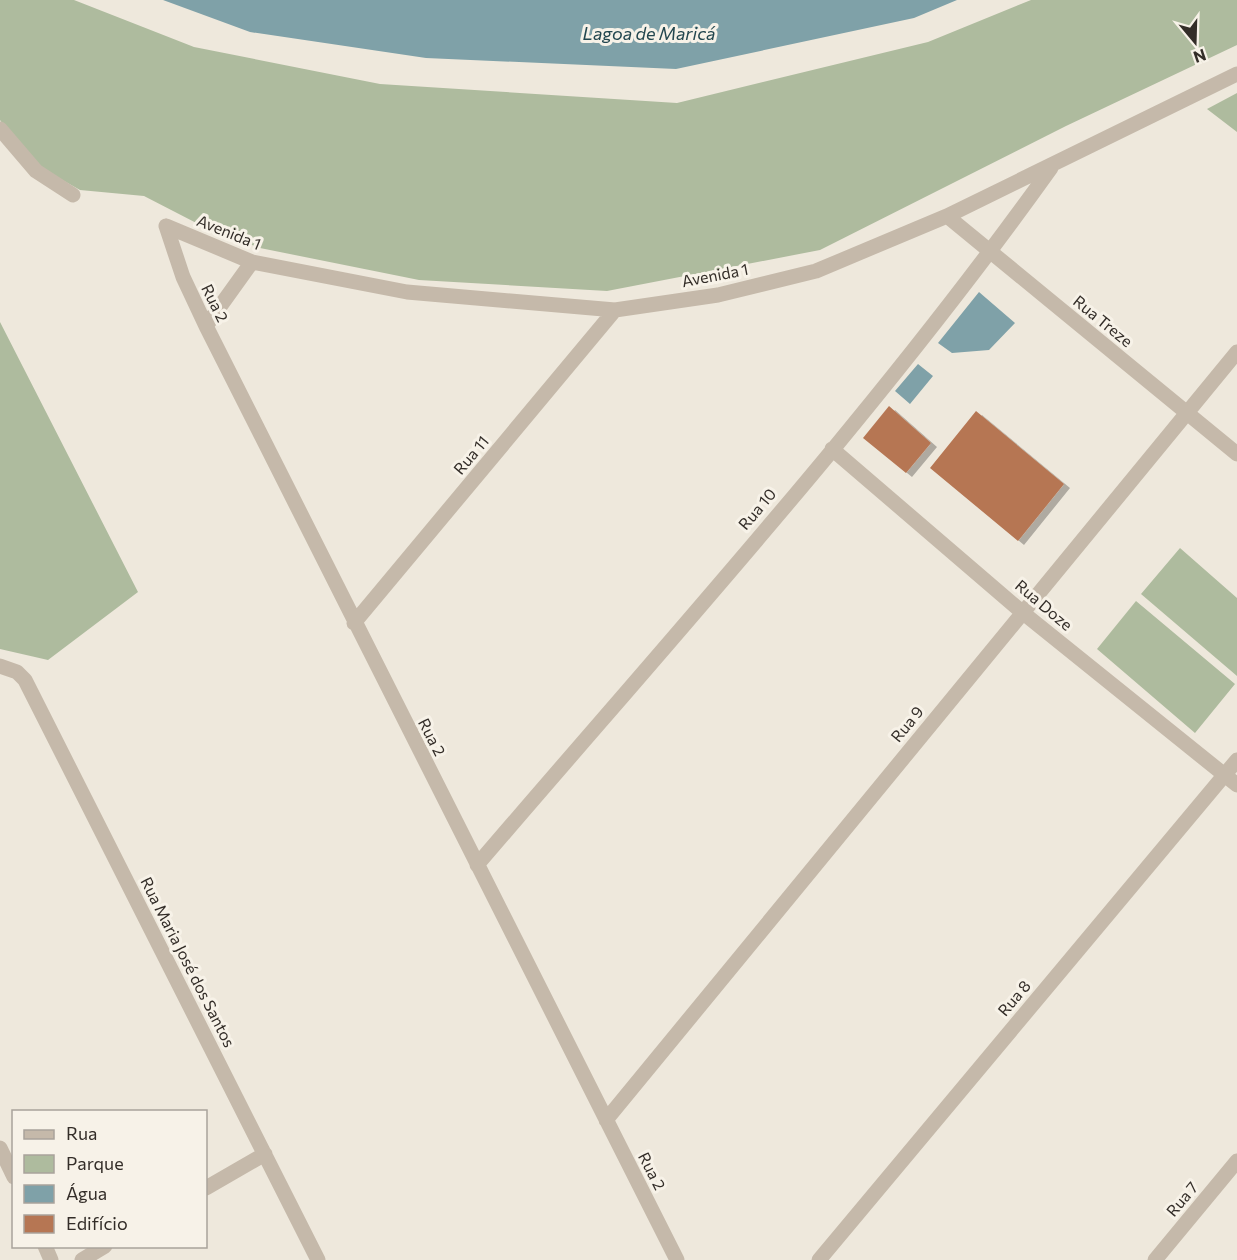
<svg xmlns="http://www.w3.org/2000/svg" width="1237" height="1260" font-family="Commissioner,sans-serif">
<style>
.green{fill:#aebb9e}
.water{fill:#7fa1a8}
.building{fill:#b67653;filter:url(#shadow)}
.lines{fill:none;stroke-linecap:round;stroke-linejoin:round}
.minor{stroke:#c5b9aa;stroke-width:15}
.labels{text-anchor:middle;stroke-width:6;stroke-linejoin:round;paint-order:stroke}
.street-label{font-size:16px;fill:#332d28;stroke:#f7f2e8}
.water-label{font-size:18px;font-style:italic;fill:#23474f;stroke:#f7f2e8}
</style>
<defs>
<filter id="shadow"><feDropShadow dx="6" dy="4" stdDeviation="0" flood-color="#0004"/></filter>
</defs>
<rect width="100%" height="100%" fill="#eee8dc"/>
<!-- green -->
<path class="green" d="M0 0H74L194 47 380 84 677 103 928 42 1031 0H1237V45L1066 126 820 250 607 291 419 280 260 248 208 229 144 196 80 190 27 160 0 120Z
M1237 93V132L1207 109Z
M0 322 138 592 48 660 0 649Z
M1180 548 1237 598V676L1141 594Z
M1136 601 1235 684 1195 733 1097 649Z"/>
<!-- water -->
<path class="water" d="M163 0H957L914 18 676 69 426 58 250 32Z
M979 292 1015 323 989 350 952 353 938 343Z
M918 364 933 376 910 404 895 391Z"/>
<!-- building -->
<path class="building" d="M889 406 931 443 906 473 863 438Z
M976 411 1064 484 1018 541 930 468Z"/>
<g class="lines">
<!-- minor -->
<path class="minor" d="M0 129 36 171 73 195
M947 216 1237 454
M166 226 183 277 206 326 677 1260
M166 226 252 262 407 292 615 310 718 295 816 271 947 216 1237 74
M206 326 252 262
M832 449 1022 612 1237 785
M354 623 615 310
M0 666 17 672 25 680 318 1260
M477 865C672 637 876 413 1051 168
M606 1120 1237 352
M0 1148 14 1177
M206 1188 265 1154
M45 1246 51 1260
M82 1260 105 1246
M819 1260 1237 760
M1155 1260 1237 1161"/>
</g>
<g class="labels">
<!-- street labels -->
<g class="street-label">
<text transform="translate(229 232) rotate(22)" y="6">Avenida 1</text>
<text transform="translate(715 275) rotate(-11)" y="6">Avenida 1</text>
<text transform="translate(215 303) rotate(64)" y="6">Rua 2</text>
<text transform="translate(1103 321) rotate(39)" y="6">Rua Treze</text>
<text transform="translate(471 455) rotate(-50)" y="6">Rua 11</text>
<text transform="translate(757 509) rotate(-50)" y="6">Rua 10</text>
<text transform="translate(1044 605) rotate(40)" y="6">Rua Doze</text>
<text transform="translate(907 724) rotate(-51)" y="6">Rua 9</text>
<text transform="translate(432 737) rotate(63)" y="6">Rua 2</text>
<text transform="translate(188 962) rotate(63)" y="6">Rua Maria José dos Santos</text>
<text transform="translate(1014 998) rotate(-50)" y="6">Rua 8</text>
<text transform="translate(652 1171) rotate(63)" y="6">Rua 2</text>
<text transform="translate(1182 1199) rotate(-50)" y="6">Rua 7</text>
</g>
<!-- water labels -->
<g class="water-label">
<text x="649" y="40">Lagoa de Maricá</text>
</g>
</g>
<!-- legend -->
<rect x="12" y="1110" width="195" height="138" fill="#f7f2e8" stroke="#a9a39b" stroke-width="1.5"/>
<rect x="24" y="1130" width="30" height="9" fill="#c5b9aa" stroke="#a9a39b" stroke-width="1.5"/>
<text x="66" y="1140" font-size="18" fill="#332d28">Rua</text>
<rect x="24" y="1155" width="30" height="18" fill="#aebb9e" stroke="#a9a39b" stroke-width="1.5"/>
<text x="66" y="1170" font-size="18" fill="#332d28">Parque</text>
<rect x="24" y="1185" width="30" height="18" fill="#7fa1a8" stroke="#a9a39b" stroke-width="1.5"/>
<text x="66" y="1200" font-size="18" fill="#332d28">Água</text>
<rect x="24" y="1215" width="30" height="18" fill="#b67653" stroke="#a9a39b" stroke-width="1.5"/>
<text x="66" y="1230" font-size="18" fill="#332d28">Edifício</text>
<!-- north arrow -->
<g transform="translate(1195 42) rotate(161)" stroke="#f7f2e8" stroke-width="4.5" paint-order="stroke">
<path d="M0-4.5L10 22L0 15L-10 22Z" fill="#332d28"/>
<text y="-9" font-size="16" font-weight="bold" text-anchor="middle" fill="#332d28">N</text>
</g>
</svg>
